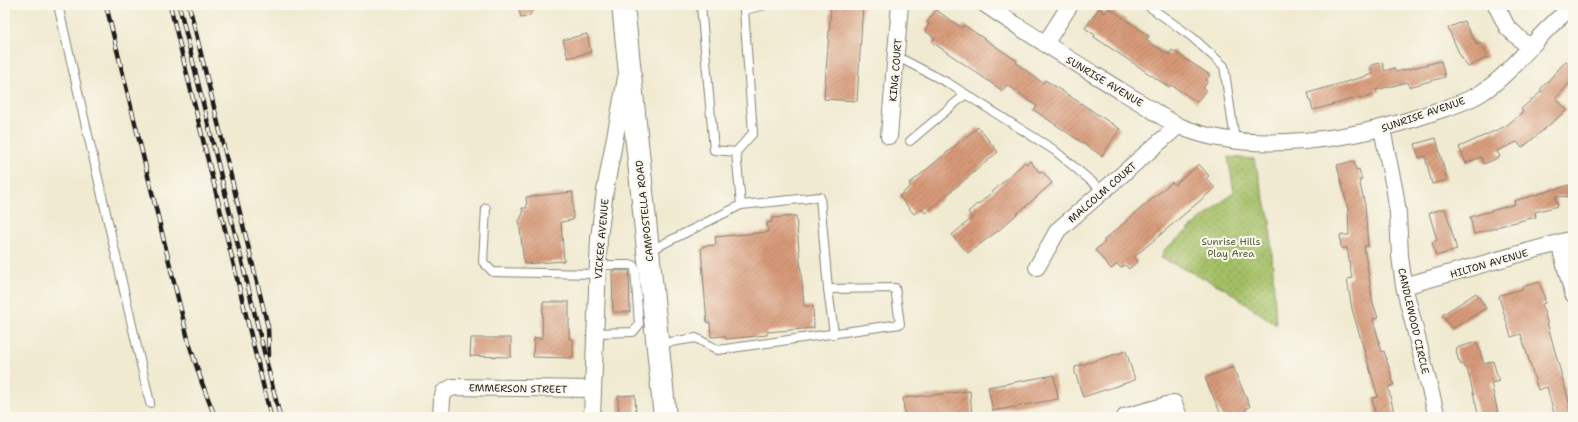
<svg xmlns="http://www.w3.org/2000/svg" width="1578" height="422" font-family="'Shantell Sans',sans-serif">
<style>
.park{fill:url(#park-dots);stroke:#606d40}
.building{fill:url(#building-hatch)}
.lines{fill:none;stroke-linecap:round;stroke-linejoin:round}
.service-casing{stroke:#868376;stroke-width:10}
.minor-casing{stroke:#868376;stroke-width:18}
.secondary-casing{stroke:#868376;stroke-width:24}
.service{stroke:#fff;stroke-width:8}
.minor{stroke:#fff;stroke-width:16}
.secondary{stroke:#fff;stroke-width:22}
.rail-casing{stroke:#1c1c1c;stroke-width:4.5}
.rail{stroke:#fbf7ec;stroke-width:3;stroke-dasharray:9;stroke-linecap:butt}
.labels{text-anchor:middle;stroke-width:4;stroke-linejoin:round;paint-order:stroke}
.street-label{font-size:10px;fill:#1c1c1c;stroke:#fbf7ec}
.park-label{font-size:10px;fill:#525d39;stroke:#fbf7ec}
</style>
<defs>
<pattern id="park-dots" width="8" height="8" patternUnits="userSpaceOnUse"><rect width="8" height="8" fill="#a3be64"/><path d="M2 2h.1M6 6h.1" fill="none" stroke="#849a52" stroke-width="1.8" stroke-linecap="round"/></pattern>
<pattern id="building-hatch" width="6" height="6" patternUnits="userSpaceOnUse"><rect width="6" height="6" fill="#d79a78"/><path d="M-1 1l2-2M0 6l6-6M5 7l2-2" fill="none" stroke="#ae7d62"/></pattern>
</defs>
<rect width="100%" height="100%" fill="#fbf7ec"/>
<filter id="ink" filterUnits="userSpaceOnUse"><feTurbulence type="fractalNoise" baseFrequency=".025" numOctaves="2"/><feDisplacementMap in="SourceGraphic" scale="8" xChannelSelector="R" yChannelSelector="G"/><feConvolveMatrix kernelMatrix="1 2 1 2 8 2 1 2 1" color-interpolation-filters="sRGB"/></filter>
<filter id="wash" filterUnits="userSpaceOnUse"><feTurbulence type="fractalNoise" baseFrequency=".012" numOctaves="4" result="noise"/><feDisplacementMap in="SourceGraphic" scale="16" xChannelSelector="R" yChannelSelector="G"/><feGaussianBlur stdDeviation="0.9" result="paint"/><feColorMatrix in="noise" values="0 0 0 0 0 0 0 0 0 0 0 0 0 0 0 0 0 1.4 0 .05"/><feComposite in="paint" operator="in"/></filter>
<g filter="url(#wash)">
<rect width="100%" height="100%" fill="#f0ead1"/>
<!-- park -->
<path class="park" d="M1228 157 1254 159 1270 220 1276 325 1224 288 1161 258 1164 250 1234 192Z"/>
<g id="blocks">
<!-- building -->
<path class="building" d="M518 5H536L529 16 521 18Z
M831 5H863L857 101 824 99Z
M1099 8 1105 13 1109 8 1149 36 1146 40 1169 55 1172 50 1210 75 1206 80 1208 81 1203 88 1206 90 1197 102 1171 85 1169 87 1094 37 1095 35 1085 28Z
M936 10 962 28 964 25 1017 61 1016 63 1043 83 1045 80 1120 129 1102 156 1034 110 1037 106 1015 90 1006 85 1003 91 932 42 935 38 925 31 929 24 927 22Z
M1464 21 1473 39H1474L1477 45 1481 43 1488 57 1468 67 1460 55 1448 28Z
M587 34 591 52 568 58 563 40Z
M1441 61 1445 77 1409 87 1408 82 1376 90 1377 94 1361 99V97L1313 110 1308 93 1373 74 1370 66 1382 62 1385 71 1394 68 1396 72Z
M1566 61 1573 68V79L1556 98 1567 110 1522 148 1517 142 1497 151 1500 157 1484 164 1481 157 1466 163 1459 147 1506 126 1523 112 1521 109 1542 91 1540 90Z
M978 127 998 152 925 213 922 208 914 214 899 196 911 186 909 184Z
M1436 138 1447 180 1432 184 1425 156 1419 158 1415 144Z
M1030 161 1039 172 1042 171 1052 183 999 230 968 253 952 235 972 218 968 212 977 204 978 205 1025 162 1027 164Z
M1354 161 1356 170 1359 169 1362 180H1359L1365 205 1368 246H1364L1373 303 1378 318 1373 319 1382 352 1384 351 1394 385 1388 387 1395 417H1376L1372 398 1378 397 1352 309 1347 279 1352 278 1347 248H1341L1340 235H1349L1348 209 1337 165Z
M1199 164 1209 176 1206 178 1215 188 1134 257 1138 261 1129 269 1125 265 1121 268 1117 264 1111 269 1095 250 1105 242 1104 240 1152 199 1172 182 1174 185Z
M1573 184V197L1555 196 1558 206 1535 212 1536 217 1496 227V228L1474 234 1470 217 1515 204 1514 201Z
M573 192V220L561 222 564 261 524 264 519 220 521 219V216L523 215 522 208H527L526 197Z
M1445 208 1457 250 1436 256 1432 242 1437 240 1429 213Z
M796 216 804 306H813L814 328 767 332V335L726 339 725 336 711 337 710 322 707 323 701 249 703 248V246L716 245 715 237 768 232 767 223 772 222V218Z
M612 271H629L630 312H613Z
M1539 282 1544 295 1545 303 1542 304 1570 406H1569L1571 417H1555L1547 387 1538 390 1521 334 1511 337 1499 297 1500 295 1523 289 1522 287Z
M1476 293 1486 308 1452 329 1442 315Z
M543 302H569V339H573V358L533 357 534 338H542Z
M471 338H511V357L470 356Z
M1477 342 1484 364 1493 361 1499 381 1491 383 1499 417H1479L1467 368H1465L1463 364 1461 365 1460 362H1459L1456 351H1457L1456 348Z
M1126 351 1135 380 1083 397 1075 372V367Z
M1233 367 1250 407 1245 409 1248 417H1222L1205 378Z
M1054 375 1058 399 993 411 988 387Z
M970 391 972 416 905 417 903 398Z
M635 395 636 416 619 417 618 396Z"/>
</g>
</g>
<g filter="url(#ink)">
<use href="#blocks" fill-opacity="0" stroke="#868376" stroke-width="1"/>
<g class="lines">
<defs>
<path id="service" d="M58 5 150 403
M701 5 714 150 736 152
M1147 5 1192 37 1224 66 1235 140
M896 56 948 83 1054 150 1103 191
M910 141 966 94
M741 205 736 152 753 133 744 10 765 5
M486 208 483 262 493 272 597 274
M649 251 741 205 820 197 828 289 895 288 900 324 718 350 696 338 658 344
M828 289 834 334
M595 333 633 332 639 325 635 269 633 265H598"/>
<path id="minor" d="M986 5C1030 35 1076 63 1121 91 1135 99 1148 107 1161 116 1167 119 1173 123 1179 126 1252 158 1361 138 1434 112 1449 107 1467 102 1481 93 1517 70 1538 31 1573 7
M1496 5 1507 27 1530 48
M1045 44 1070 5
M1382 129 1395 192 1398 214 1400 256 1404 286 1437 417
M889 136 900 5
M1559 243 1573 294
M1037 267 1058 230 1178 126
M1404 286 1573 239
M441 417 442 399 444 392 453 387 593 389
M592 417 599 238 605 191 626 78
M1125 417 1174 403 1179 417"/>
<path id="secondary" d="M623 5 665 417"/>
</defs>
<!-- service casing -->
<use href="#service" class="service-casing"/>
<!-- minor casing -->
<use href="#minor" class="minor-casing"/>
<!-- secondary casing -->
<use href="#secondary" class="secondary-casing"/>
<!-- service -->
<use href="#service" class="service"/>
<!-- minor -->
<use href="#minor" class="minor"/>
<!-- secondary -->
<use href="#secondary" class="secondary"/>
<defs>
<path id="rail" d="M106 5 189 343 202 383 215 417
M170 5 271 417
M179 5 280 417
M189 5 268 327 269 355"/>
</defs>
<!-- rail casing -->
<use href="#rail" class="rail-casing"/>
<!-- rail -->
<use href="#rail" class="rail"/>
</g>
</g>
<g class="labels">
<!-- street labels -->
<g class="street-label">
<text transform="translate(895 70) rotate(-85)" y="4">KING COURT</text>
<text transform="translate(1105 81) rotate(31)" y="4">SUNRISE AVENUE</text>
<text transform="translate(1423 114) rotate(-19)" y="4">SUNRISE AVENUE</text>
<text transform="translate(1102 192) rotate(-41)" y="4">MALCOLM COURT</text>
<text transform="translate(644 211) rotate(-96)" y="4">CAMPOSTELLA ROAD</text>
<text transform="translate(601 239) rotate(-85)" y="4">VICKER AVENUE</text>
<text transform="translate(1489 263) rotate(-16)" y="4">HILTON AVENUE</text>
<text transform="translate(1414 321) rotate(77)" y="4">CANDLEWOOD CIRCLE</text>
<text transform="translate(518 388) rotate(1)" y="4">EMMERSON STREET</text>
</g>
<!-- park labels -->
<g class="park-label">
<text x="1231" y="245">Sunrise Hills<tspan x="1231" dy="12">Play Area</tspan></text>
</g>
</g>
<!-- margin -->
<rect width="1578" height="422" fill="none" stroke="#fbf7ec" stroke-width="20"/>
</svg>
